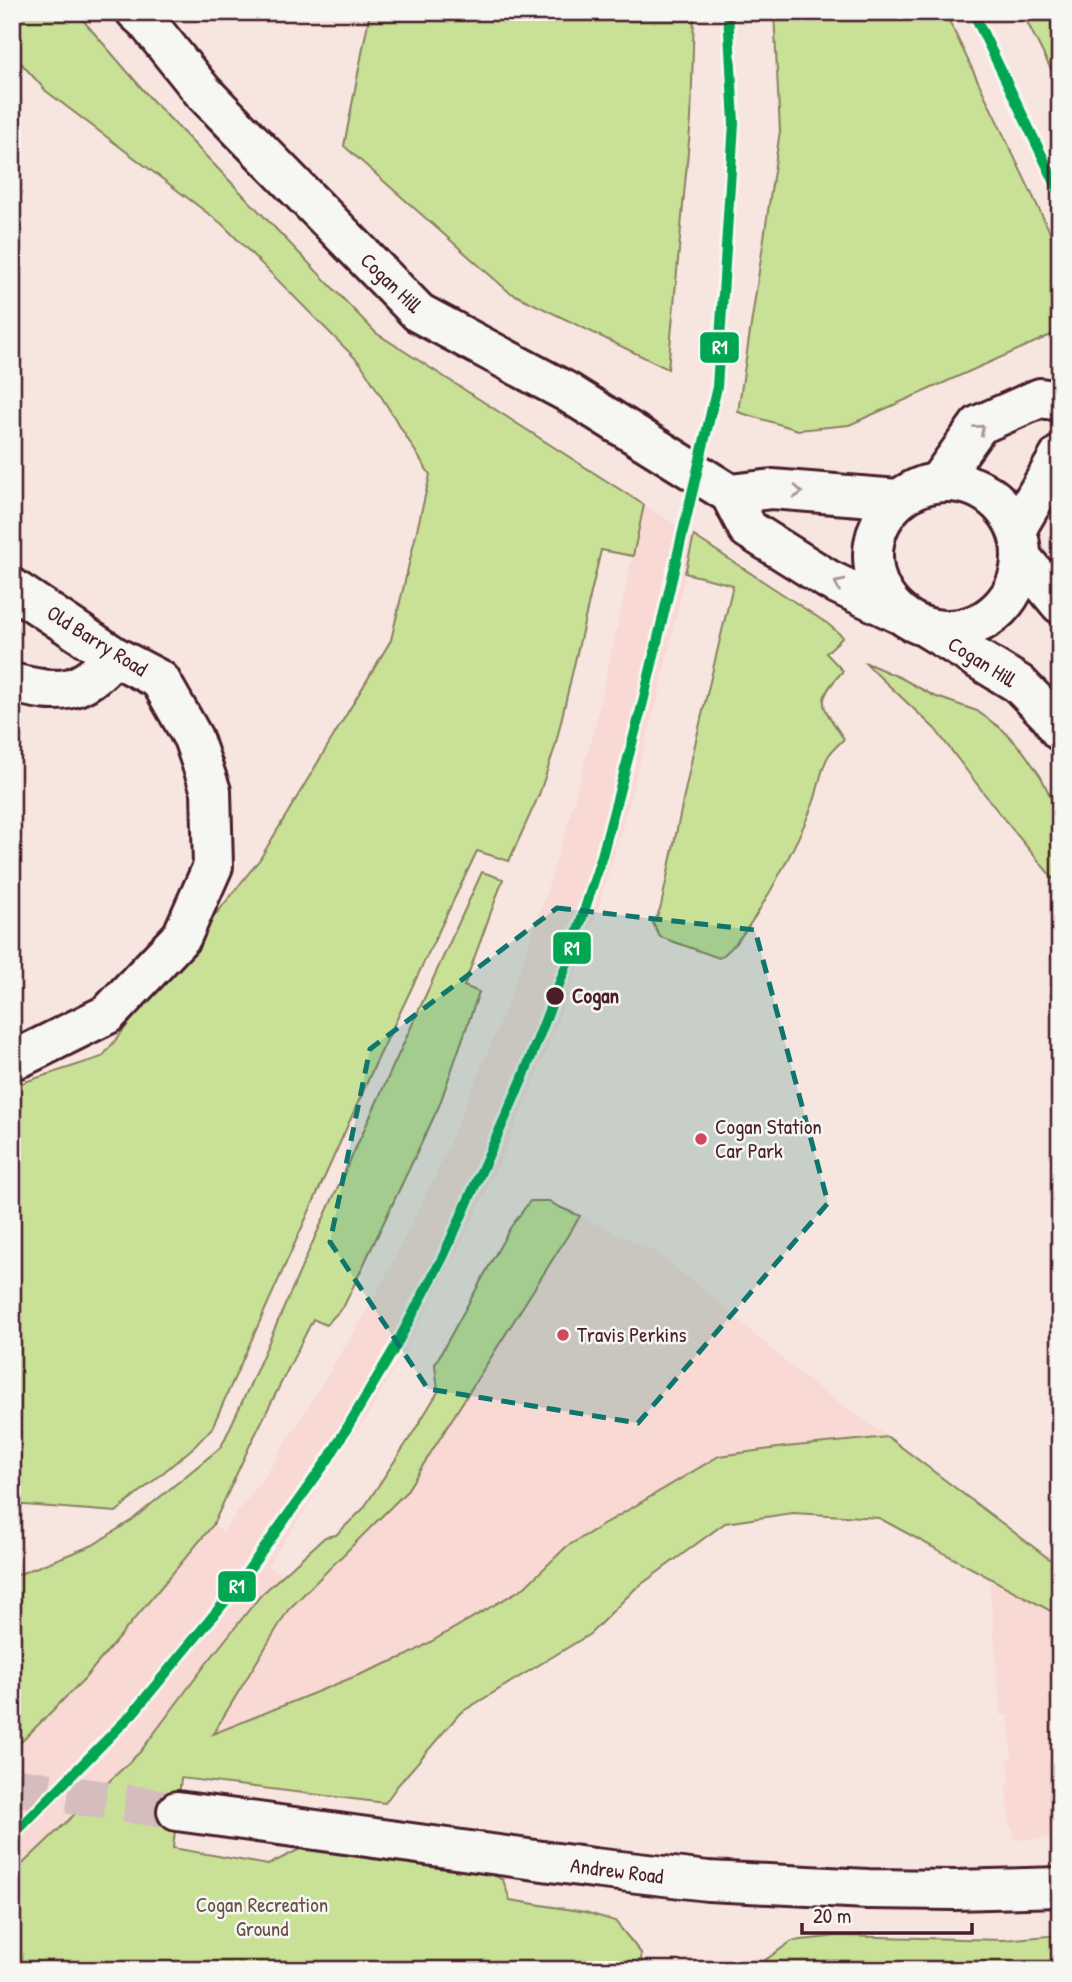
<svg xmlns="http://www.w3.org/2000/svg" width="1072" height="1982" font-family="'Patrick Hand',sans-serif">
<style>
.built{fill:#f8d9d4}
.green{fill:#c8e197;stroke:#898061;stroke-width:2}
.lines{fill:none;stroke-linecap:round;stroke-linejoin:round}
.minor-tunnel{stroke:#d4bdbc;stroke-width:38;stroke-dasharray:38 19;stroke-linecap:butt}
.minor-casing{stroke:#4a1f2b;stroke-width:44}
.tertiary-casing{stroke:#4a1f2b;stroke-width:44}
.primary-casing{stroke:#4a1f2b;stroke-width:44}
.minor{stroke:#f6f6f2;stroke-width:38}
.tertiary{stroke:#f6f6f2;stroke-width:38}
.primary{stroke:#f6f6f2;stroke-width:38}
.rail-1-casing{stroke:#f6f6f2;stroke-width:16}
.rail-1{stroke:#00a651;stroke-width:10}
.oneway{stroke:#a99598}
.marked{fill:#0f766e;fill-opacity:0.2;stroke:#0f766e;stroke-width:5;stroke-dasharray:14 9;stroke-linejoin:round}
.stop-dot{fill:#4a1f2b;stroke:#f6f6f2;stroke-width:2.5}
.poi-dot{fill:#d1495b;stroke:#f6f6f2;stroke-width:2.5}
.labels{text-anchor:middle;stroke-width:5;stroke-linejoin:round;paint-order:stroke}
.street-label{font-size:21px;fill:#4a1f2b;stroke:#f6f6f2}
.stop-label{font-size:21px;font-weight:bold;fill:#4a1f2b;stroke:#f6f6f2;text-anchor:start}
.poi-label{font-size:21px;fill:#4a1f2b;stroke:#f6f6f2;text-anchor:start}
.park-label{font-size:21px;fill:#6a5046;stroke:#f6f6f2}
.line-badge{stroke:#f6f6f2;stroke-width:2.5}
.badge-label{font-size:19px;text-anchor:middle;font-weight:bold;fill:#fff}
</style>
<rect width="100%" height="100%" fill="#f7e5e0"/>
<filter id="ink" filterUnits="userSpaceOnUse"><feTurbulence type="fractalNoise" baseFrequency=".0143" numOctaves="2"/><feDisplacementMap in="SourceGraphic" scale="14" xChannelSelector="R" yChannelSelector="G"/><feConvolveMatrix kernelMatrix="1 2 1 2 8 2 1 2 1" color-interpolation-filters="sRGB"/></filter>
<g filter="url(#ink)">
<!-- built -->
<path class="built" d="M644 505 694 536 657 701 622 827 594 921 544 1057 503 1155 457 1252 406 1348 370 1411 268 1565 283 1575 261 1595 206 1664 140 1752 12 1874V1751L85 1678 213 1525 223 1532 271 1467 362 1319 384 1279 438 1170 507 1006 544 900 567 827 596 722Z
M580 1216 652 1250 704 1289 798 1373 888 1437 785 1447 719 1456 566 1547 525 1587 408 1655 212 1735 288 1610 406 1492Z
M989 1578 1060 1616V1837L1014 1840 1013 1829 1010 1828 1006 1783H1010L1008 1758 1012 1757 1008 1715H1001Z"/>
<!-- green -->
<path class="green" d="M12 12H76L151 99 376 333 644 505 633 556 601 550 555 747 539 795 509 861 477 851 373 1069 212 1428 195 1446 116 1512 12 1504V1086L102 1057 260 859 391 640 430 475 361 364 222 224 46 91 12 53Z
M370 12H694L691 119 668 369 509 292 344 146Z
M774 12H945L1060 253V331L849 425 798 430 738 412 780 131Z
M1022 12H1060V87Z
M694 536 828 624 843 637 826 653 843 671C813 703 822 705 844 739 839 744 833 749 829 755 821 767 819 787 814 801 801 837 749 941 719 958L660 937 652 921 656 919 661 906 693 753 733 585 685 573Z
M864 662 901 678 934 696 977 711 1003 730 1023 751 1041 777 1060 816V887L999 813 935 729Z
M482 872 503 879 464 986 479 992 439 1106 344 1306 326 1325 313 1319 250 1445 213 1525 85 1678 12 1751V1577L93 1545 132 1520 221 1447 249 1387 315 1237Z
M530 1201H549L557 1206 580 1216 406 1492 288 1610 213 1734 408 1655 525 1587 566 1547 719 1456 785 1447 888 1437 1060 1567V1616L879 1518 793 1513 725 1523 635 1589 590 1634 460 1713 398 1785 385 1803 181 1778 173 1848 268 1865 302 1848 355 1844 484 1870 503 1880 510 1900 585 1912 615 1921 641 1953 642 1970H12V1874L140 1752 206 1664 261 1595 325 1537 336 1535 363 1509 413 1433 438 1392 435 1364 510 1228Z
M1060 1935V1970H760L764 1961 792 1941 838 1936 1003 1940Z"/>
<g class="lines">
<!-- minor-tunnel -->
<path class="minor-tunnel" d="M12 1786 177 1811"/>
<defs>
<path id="minor" d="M12 588 114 656 160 680 193 738 211 791 213 866 182 936 108 1014 23 1056 12 1060
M12 683C61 695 80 695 114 656
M177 1811 594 1868 708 1881 868 1889 954 1890 1060 1887"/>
<path id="tertiary" d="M938 482 979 425 1040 398 1060 401
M1017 528 1060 455"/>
<path id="primary" d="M136 12 146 21 203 92 419 313 567 392 730 494 748 529 829 580 900 614
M873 556a74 74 0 1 1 148 0a74 74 0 1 1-148 0Z
M730 494 772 489 898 499
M1022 558 1060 604
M927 628 1019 684 1050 716 1060 731"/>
</defs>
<!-- minor casing -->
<use href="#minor" class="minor-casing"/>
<!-- tertiary casing -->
<use href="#tertiary" class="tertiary-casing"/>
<!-- primary casing -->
<use href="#primary" class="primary-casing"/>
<!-- minor -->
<use href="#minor" class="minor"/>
<!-- tertiary -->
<use href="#tertiary" class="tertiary"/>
<!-- primary -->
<use href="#primary" class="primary"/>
<defs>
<path id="rail-1" d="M973 12 1060 193
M12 1836 133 1713 232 1593 329 1458 393 1351 443 1257 522 1080 567 964 602 856 643 702 717 387 734 123 728 12"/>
</defs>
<!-- rail-1 casing -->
<use href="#rail-1" class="rail-1-casing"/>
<!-- rail-1 -->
<use href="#rail-1" class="rail-1"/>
</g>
<!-- one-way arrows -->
<defs><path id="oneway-chevron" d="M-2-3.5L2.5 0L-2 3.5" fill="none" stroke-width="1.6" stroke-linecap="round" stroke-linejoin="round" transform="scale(1.75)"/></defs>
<g class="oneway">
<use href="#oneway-chevron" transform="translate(980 429) rotate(-41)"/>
<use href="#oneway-chevron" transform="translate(798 492) rotate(5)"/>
<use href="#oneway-chevron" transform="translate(839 584) rotate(-154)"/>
</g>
</g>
<!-- marked area -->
<path class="marked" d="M557 908 755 930 828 1203 638 1423 428 1389 330 1242 370 1049Z"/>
<!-- markers -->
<circle class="stop-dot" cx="555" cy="996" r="10"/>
<g class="poi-dot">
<circle cx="701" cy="1139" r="7"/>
<circle cx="563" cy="1335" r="7"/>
</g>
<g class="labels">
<!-- street labels -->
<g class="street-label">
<text transform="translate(391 283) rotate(44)" y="7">Cogan Hill</text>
<text transform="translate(97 641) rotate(32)" y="7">Old Barry Road</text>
<text transform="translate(982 662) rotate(32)" y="7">Cogan Hill</text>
<text transform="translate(617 1871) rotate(7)" y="7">Andrew Road</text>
</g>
<!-- stop labels -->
<g class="stop-label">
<text x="572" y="1003">Cogan</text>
</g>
<!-- poi labels -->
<g class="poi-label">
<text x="715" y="1134">Cogan Station<tspan x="715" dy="24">Car Park</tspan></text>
<text x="577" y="1342">Travis Perkins</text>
</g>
<!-- park labels -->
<g class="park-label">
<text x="262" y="1912">Cogan Recreation<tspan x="262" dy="24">Ground</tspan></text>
</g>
</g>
<g class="line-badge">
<rect x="699" y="331" width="41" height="33" rx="7" fill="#00a651"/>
<rect x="552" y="931" width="40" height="34" rx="7" fill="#00a651"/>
<rect x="217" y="1570" width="40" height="33" rx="7" fill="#00a651"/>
</g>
<g class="badge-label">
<text x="720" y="354">R1</text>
<text x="572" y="955">R1</text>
<text x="237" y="1593">R1</text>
</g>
<!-- margin -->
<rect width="1072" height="1982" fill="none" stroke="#f6f6f2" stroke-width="42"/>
<rect x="21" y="21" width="1030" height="1940" fill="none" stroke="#4a1f2b" stroke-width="2.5" filter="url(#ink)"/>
<!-- scale -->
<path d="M802 1923v10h170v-10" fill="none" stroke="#4a1f2b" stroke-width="3.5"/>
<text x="813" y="1923" font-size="21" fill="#4a1f2b" stroke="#f6f6f2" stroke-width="5" paint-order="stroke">20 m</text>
</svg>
